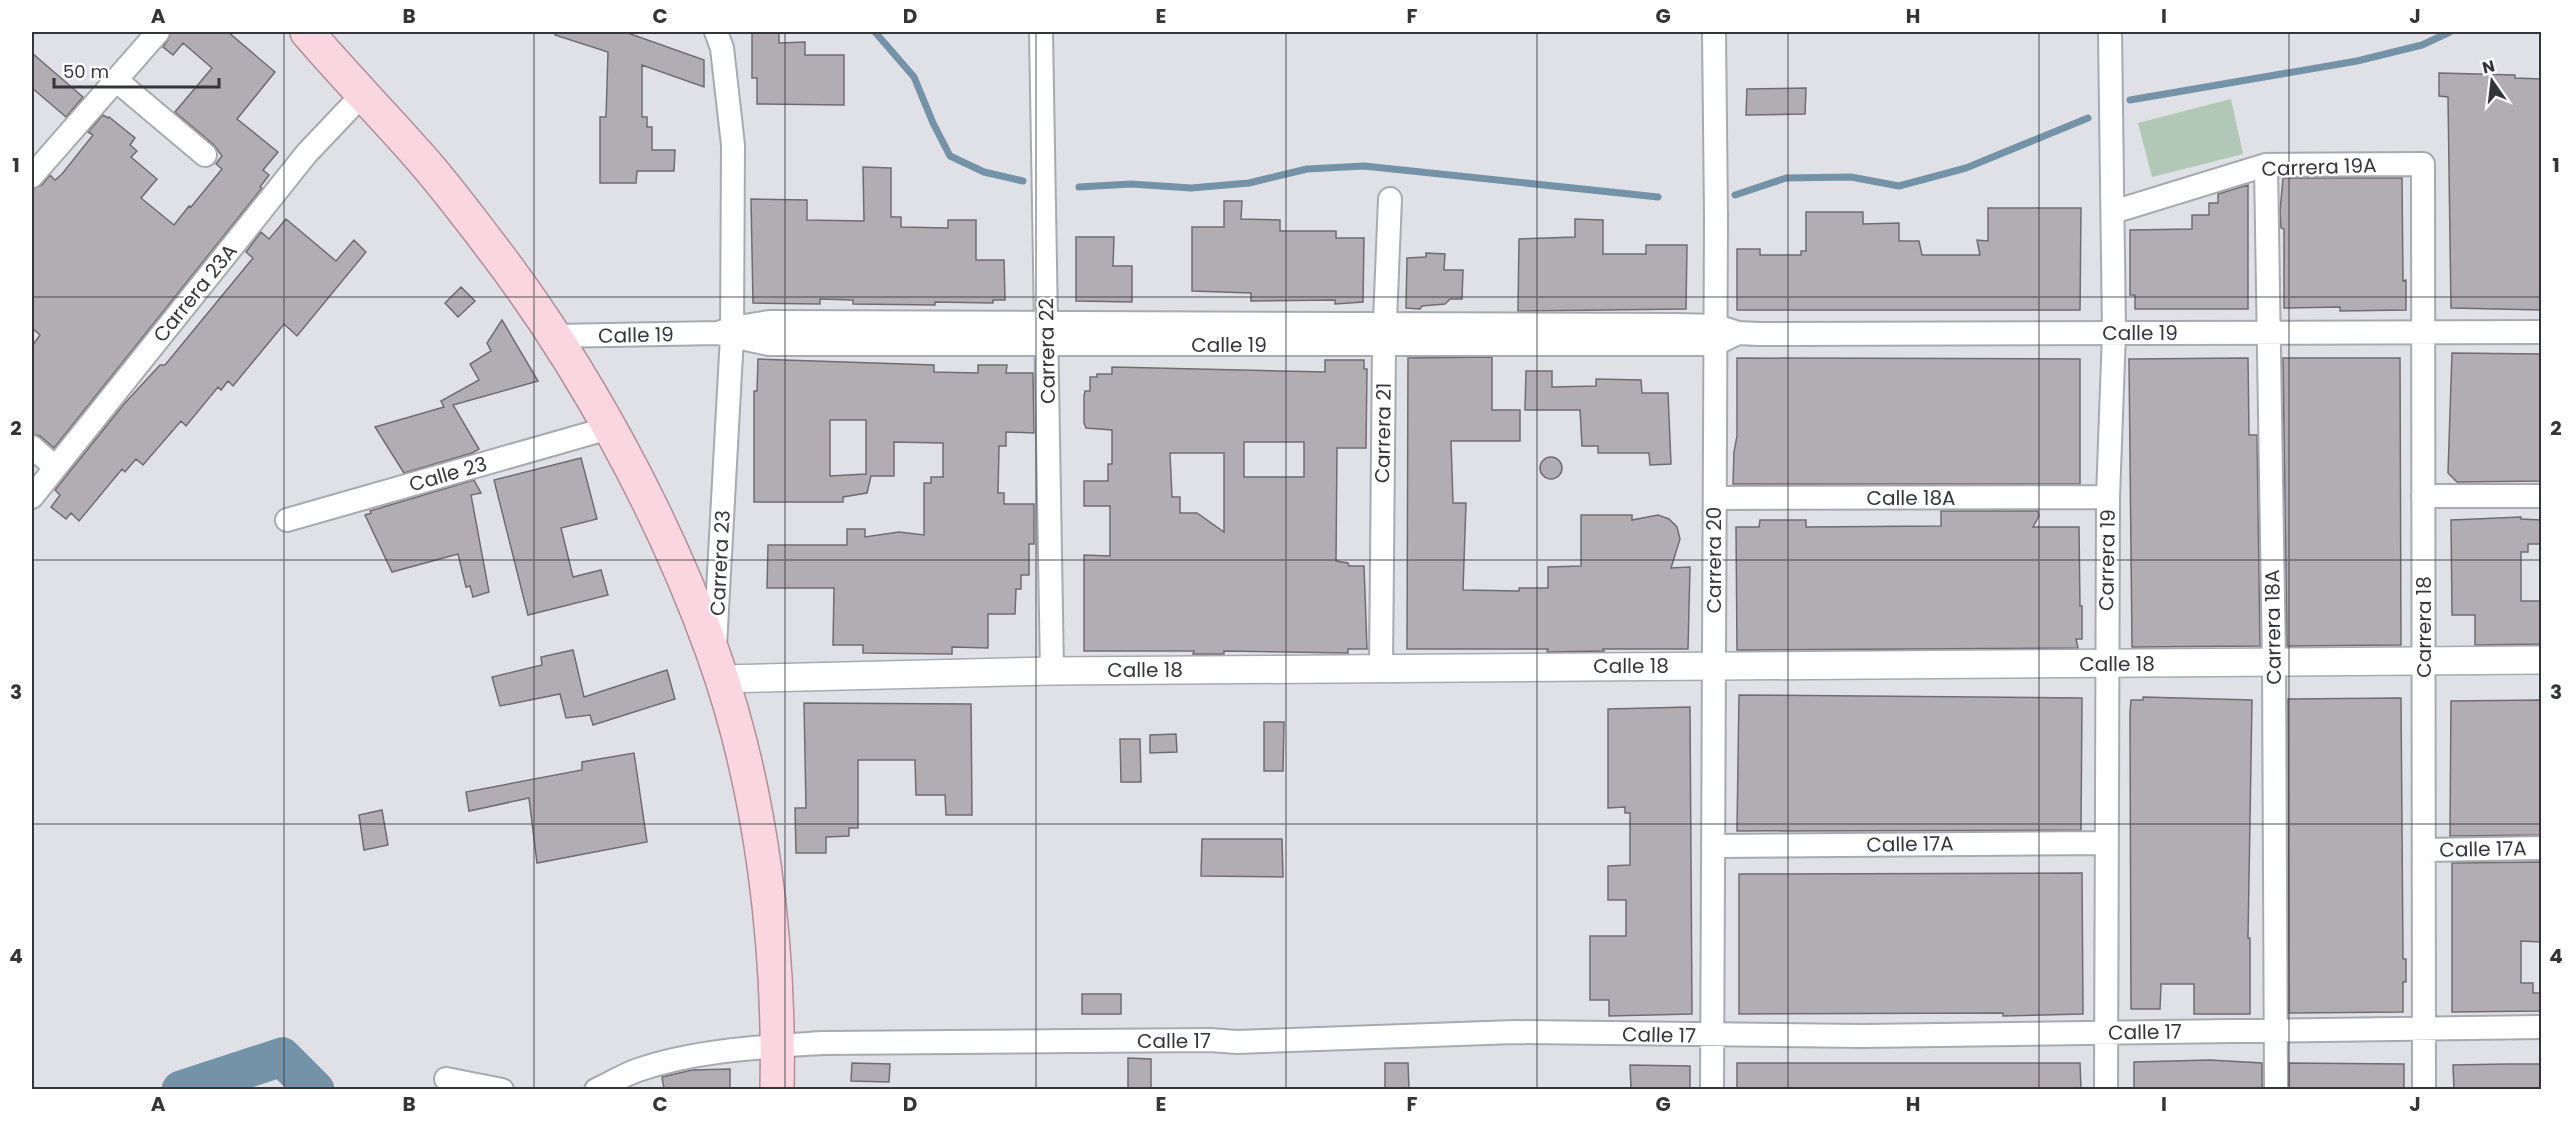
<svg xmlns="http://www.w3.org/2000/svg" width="2573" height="1121" font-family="Poppins,sans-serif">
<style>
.green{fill:#b0c8b5}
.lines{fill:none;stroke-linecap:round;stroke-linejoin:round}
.stream{stroke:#7492a8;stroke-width:7}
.river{stroke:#7492a8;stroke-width:39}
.building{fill:#b1adb2;stroke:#706d71;stroke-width:1.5;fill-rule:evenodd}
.minor-casing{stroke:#a7aaae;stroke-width:26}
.tertiary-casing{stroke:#a7aaae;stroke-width:30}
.primary-casing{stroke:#b38d98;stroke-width:36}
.minor{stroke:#fff;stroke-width:22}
.tertiary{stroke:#fff;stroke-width:27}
.primary{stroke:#fad7e0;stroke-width:33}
.grid{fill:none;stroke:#343537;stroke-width:1.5;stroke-opacity:0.55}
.labels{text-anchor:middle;stroke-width:4.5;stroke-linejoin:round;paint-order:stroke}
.street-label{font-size:20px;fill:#343537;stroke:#fff}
.neatline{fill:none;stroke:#343537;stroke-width:2}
.grid-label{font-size:20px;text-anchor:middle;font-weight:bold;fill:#343537}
</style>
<rect width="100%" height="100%" fill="#dfe1e6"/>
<!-- green -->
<path class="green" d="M2231 99 2243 154 2152 177 2138 123Z"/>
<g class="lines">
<!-- stream -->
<path class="stream" d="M875 32 914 77 933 123 950 156 984 172 1023 181
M2130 100 2357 61 2422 45 2450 32
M1079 187 1131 184 1191 188 1249 183 1307 169 1364 166 1658 197
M1735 195 1786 178 1851 177 1899 186 1966 168 2088 118"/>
<!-- river -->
<path class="river" d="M181 1090 282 1057 315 1090"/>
</g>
<!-- building -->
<path class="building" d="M171 32H228L275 72 237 119 278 152 263 170 269 175 260 187 262 188 54 448 40 436 32 434V346L40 335 32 328V189L42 185 50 175 55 180 62 174 93 135 88 132 103 115 108 118 109 117 135 138 130 145 137 151 131 157 157 179 141 198 174 225 189 206 191 207 222 169 216 164 222 156 214 145 175 112 212 68 183 43 173 55 163 47 168 40Z
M555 32H625L704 60V87L642 65V117H647V127H652V150H675L674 171H637L636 183H600V117H606L608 52 555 35Z
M752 32H779V43L805 42V55H844V105L757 104V78H752Z
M32 53 83 97 66 117 32 88Z
M2439 73 2515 75V78L2541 79V310L2451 308 2448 97 2439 96Z
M1806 88 1805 114 1746 115 1747 89Z
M863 167 891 168V217H901V227L948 228V220H976V260H1004L1005 300H993V303L935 302V305L853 304V300L820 299V304L753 303 751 199 807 200V220L864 221Z
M2283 178H2402L2403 281 2406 280V310L2340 311V307L2284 308V229L2281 228 2280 211Z
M2248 185V309H2135V295H2130V230L2192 229V215H2209V203H2218V194Z
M1224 201H1242L1241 219 1280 220V231H1336V238H1364L1363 302 1335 304V300L1251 301V293L1192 291V227H1224Z
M1988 208H2081L2080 310H1737V249H1760V255H1801V251H1806V212H1863V224L1899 223V241H1919L1922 255H1980L1977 240 1988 241Z
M286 219 336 261 354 240 366 252 297 336 284 324 233 386 228 381 221 390 218 387 186 426 181 421 143 465 136 459 125 472 122 469 79 521 71 513 66 519 51 507 60 495 55 490 124 404 160 365H165L253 258 246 252 261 232 269 239Z
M1575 219 1603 220V254H1646V245H1687L1686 309 1518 311 1519 239 1575 237Z
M1076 237H1114L1113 266H1132V302L1076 301Z
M1426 253 1445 254 1444 270H1463L1462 299H1450L1445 304 1422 306 1420 309 1406 308 1407 258 1426 257Z
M461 287 475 301 458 317 445 303Z
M502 320 538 381 453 405 479 449 472 453 404 473 375 427 444 407 441 401 479 380 470 364 491 351 487 343Z
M2452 353 2541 354V481L2457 482 2448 473Z
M1492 357V410H1520V441H1451L1453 503H1466L1463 590 1519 591V588H1548V567L1581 566V515H1632V520L1658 515 1669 519 1677 527 1680 539 1671 568 1690 567 1688 649H1603L1604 651 1547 652 1548 649H1407L1408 358Z
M1737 358 2080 359V484H1733L1734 452 1737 436Z
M2248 358 2249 435H2257L2260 646 2132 647 2129 359Z
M2283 358H2400L2401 645 2287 646Z
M758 359 934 365V372L978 373V365H1007L1006 373H1033L1034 433 1006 432V446H999L998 493H1004V504H1034V544H1029V575H1021V589H1016L1015 614H988V648L952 647V654L863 653V645H833L834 588H767L768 545H847V529H865V537L899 532 924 535V483H931V477H943V443L894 442V476H871L867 493 843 497V502H754V391H757ZM830 420H866V474L830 476Z
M1325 360H1364V369H1367L1366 448H1337L1336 561 1348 563 1349 566H1364L1367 649H1348V653L1224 651V654H1193L1194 651H1084V555L1110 556V506H1084V481H1108V464H1112V430L1086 428 1084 423V396L1085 391H1090V377H1097V374H1112V367L1325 372ZM1244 442H1304V477H1244ZM1170 453H1224V532L1197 513H1180V497H1172Z
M1526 371H1552V387L1596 386V379L1641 380 1642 393H1668L1671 464 1650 465 1649 453H1598V446H1582L1580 410H1525Z
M1540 468a11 11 0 1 1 22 0a11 11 0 1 1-22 0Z
M581 458 597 519 561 528 573 577 601 570 608 595 528 615 494 480Z
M474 480 481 493 471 495 489 592 473 597 470 586 466 587 458 554 392 572 365 515 371 513 370 511Z
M1941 511H2038L2039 516 2033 527H2079L2080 606H2082V639H2076L2078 648 1737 650 1736 527H1759L1760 520H1806V527L1941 526Z
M2521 517V519L2541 520V544H2528V552H2521V601H2541V644L2475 645V615H2452L2451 520Z
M573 650 584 697 667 670 675 699 593 725 590 715 566 718 560 694 500 706 492 677 542 665 541 657Z
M1739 695 2082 698 2081 830 1737 831Z
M2143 697 2252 700 2248 938H2250V1014H2194V984H2161L2160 1009H2131L2130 713 2131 700H2143Z
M2401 698 2403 959H2406V982H2403V1012L2289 1013 2288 699Z
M2541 700V835L2450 836 2451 701Z
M804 703 971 704 972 815H946L945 795H916L915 760H858V828H849V836L826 837V853H796L795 808H806Z
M1690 707 1692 1014 1609 1016V1000H1590V936H1626V900H1608V866L1630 865V813H1625V807L1608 808V709Z
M1264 722H1284L1283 771H1264Z
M1176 734 1177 752 1150 753V735Z
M1120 739H1140L1141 782H1121Z
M634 753 647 842 537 863 529 798 469 811 466 792 582 770V762Z
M382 810 388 845 364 850 359 815Z
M1202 839H1282L1283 877 1201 876Z
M2541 862V942L2521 941V983H2533V993H2541V1011L2452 1012V863Z
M2082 873 2083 1014 2003 1016V1013L1739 1014V874Z
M1082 994H1121V1014H1082Z
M1128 1058 1151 1059V1089H1128Z
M2210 1060 2262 1063V1089H2134V1062Z
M852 1063 890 1064 889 1082 851 1081Z
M1385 1063H1408L1409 1089H1385Z
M1737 1063H2080L2081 1089H1737Z
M2289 1063 2404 1064V1088L2289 1089Z
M2507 1064H2541V1089H2454L2453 1065Z
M1630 1065 1690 1066V1089L1631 1088Z
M730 1069V1089H664L662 1077 692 1070Z"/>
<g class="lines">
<defs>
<path id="minor" d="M1041 32 1052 671
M116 80 205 155
M2266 165 2274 662 2276 1090
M32 176 158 32
M2113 212 2266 165 2423 164 2424 1090
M718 333 732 328 769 322 1676 325 1716 326 1738 333 1759 334 2542 332
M554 336 718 333 769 344H1715L1738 333
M32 447 55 467
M2423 496H2542
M32 497 307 153 363 94
M1715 498 2108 497
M287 520 609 428
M715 646 732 336 733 145 722 48 716 32
M1381 668 1384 345 1390 199
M1713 846 2106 843
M2424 850 2542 848
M446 1079 502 1090
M596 1090C610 1084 623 1075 638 1070 696 1050 762 1047 822 1043L1210 1040 1237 1042 1515 1032 1863 1036 2542 1027
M1712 1090 1716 217 1714 32
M2106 1090 2108 497 2114 333 2110 32"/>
<path id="tertiary" d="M721 679 1052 671 2542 660"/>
<path id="primary" d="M307 32C343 74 382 114 419 156 444 184 467 215 490 245 581 363 663 513 713 653 762 789 780 946 777 1090"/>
</defs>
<!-- minor casing -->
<use href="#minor" class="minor-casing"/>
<!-- tertiary casing -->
<use href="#tertiary" class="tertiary-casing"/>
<!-- primary casing -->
<use href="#primary" class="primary-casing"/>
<!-- minor -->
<use href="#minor" class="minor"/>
<!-- tertiary -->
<use href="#tertiary" class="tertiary"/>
<!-- primary -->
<use href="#primary" class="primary"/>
</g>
<!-- grid -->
<path class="grid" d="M284 32V1090M534 32V1090M785 32V1090M1036 32V1090M1286 32V1090M1537 32V1090M1788 32V1090M2039 32V1090M2289 32V1090M32 297H2542M32 560H2542M32 824H2542"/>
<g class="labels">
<!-- street labels -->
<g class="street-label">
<text transform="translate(2319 167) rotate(-2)" y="7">Carrera 19A</text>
<text transform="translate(195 293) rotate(-51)" y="7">Carrera 23A</text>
<text x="2140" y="340">Calle 19</text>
<text transform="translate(636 335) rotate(-1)" y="7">Calle 19</text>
<text x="1229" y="352">Calle 19</text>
<text transform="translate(1047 351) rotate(-91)" y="7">Carrera 22</text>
<text transform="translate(1383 433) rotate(-89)" y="7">Carrera 21</text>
<text transform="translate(448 474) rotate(-16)" y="7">Calle 23</text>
<text x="1911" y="505">Calle 18A</text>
<text transform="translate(1714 560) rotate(-90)" y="7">Carrera 20</text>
<text transform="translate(2107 560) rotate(-89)" y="7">Carrera 19</text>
<text transform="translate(720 563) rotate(-87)" y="7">Carrera 23</text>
<text transform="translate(2273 627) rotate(-91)" y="7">Carrera 18A</text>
<text transform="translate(2424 627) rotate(-90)" y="7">Carrera 18</text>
<text x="2117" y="671">Calle 18</text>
<text x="1631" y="673">Calle 18</text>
<text x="1145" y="677">Calle 18</text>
<text transform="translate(1910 844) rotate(-1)" y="7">Calle 17A</text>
<text transform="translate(2483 849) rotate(-1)" y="7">Calle 17A</text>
<text transform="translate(2145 1032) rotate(-1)" y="7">Calle 17</text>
<text transform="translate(1659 1035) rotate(1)" y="7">Calle 17</text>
<text x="1174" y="1048">Calle 17</text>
</g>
</g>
<!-- border -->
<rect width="2573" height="1121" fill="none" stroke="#ffffff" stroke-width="66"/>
<!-- north arrow -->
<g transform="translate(2492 81) rotate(346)" stroke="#ffffff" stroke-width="4.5" paint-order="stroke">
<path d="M0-4.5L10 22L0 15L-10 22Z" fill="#343537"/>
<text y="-9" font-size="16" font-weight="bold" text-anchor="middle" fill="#343537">N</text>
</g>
<!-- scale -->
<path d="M54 78v9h165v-9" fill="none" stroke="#343537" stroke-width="3"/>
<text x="63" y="78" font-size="18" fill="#343537" stroke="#ffffff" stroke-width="4.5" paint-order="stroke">50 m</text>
<rect x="33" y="33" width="2507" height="1055" class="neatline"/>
<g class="grid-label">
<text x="158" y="23">A</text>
<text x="409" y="23">B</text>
<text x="660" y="23">C</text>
<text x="910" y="23">D</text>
<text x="1161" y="23">E</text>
<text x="1412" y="23">F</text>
<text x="1663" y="23">G</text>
<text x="1913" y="23">H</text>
<text x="2164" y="23">I</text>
<text x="2415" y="23">J</text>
<text x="16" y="172">1</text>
<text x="2556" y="172">1</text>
<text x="16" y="435">2</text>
<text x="2556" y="435">2</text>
<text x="16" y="699">3</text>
<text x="2556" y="699">3</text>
<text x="16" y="963">4</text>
<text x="2556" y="963">4</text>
<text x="158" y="1111">A</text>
<text x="409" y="1111">B</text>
<text x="660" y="1111">C</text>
<text x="910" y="1111">D</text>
<text x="1161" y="1111">E</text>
<text x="1412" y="1111">F</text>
<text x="1663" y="1111">G</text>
<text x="1913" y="1111">H</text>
<text x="2164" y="1111">I</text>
<text x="2415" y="1111">J</text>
</g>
</svg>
